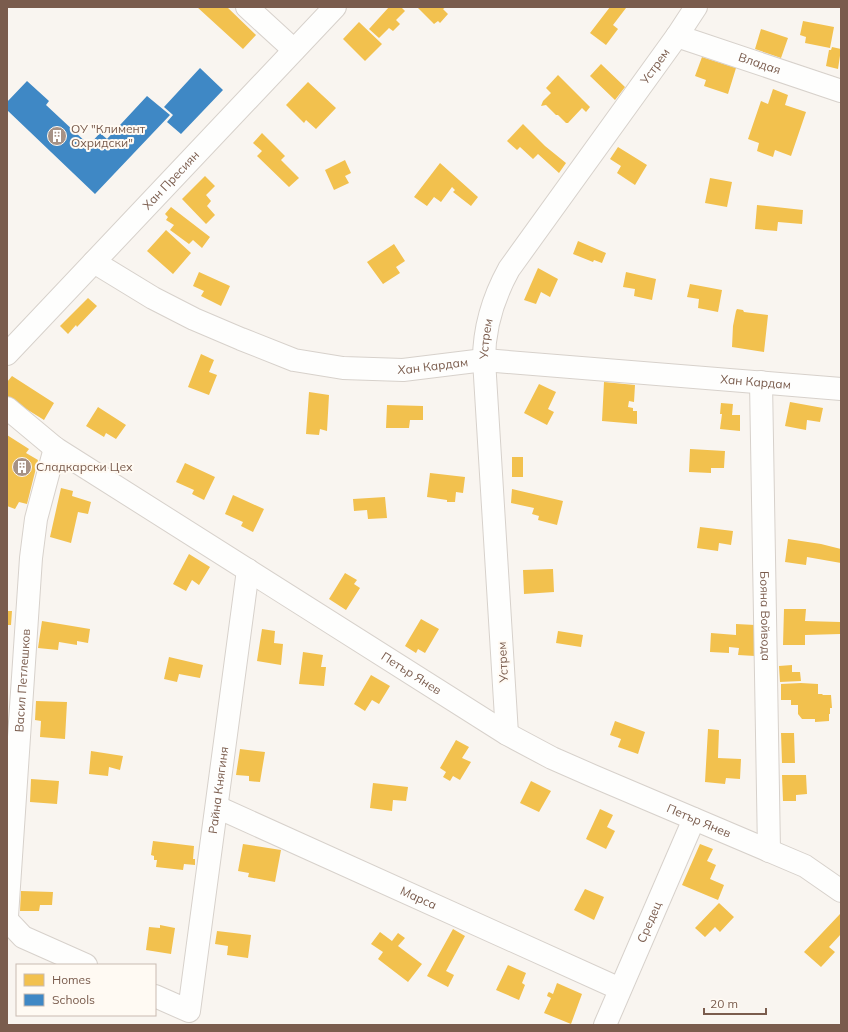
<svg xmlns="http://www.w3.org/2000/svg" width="848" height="1032" font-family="Mulish,sans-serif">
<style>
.homes{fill:#f2c14e}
.schools{fill:#3f88c5}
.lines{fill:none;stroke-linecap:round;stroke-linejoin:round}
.minor-casing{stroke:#d7d1cb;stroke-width:24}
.minor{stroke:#fefefd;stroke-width:22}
.labels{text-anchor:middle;stroke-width:4;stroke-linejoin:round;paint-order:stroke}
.street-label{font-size:12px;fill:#7a5c4d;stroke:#fffaf3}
.poi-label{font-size:12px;fill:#7a5c4d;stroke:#fffaf3;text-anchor:start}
</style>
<rect width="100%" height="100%" fill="#f9f5f0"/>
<!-- homes -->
<path class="homes" d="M197 7H227L256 35 243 49Z
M389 7H401L405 11 396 20 400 24 393 31 389 28 379 38 369 29Z
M417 7H446L443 9 448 14 440 23 438 21 434 24Z
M610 7 626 8 613 25 618 29 606 45 590 33Z
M803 21 834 27 830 48 805 43 806 37 800 35Z
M359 22 382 44 365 61 343 39Z
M761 29 788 38 781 58 755 49Z
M832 47 841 49 838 69 826 66 829 50H831Z
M702 57 736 68 728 94 704 86 706 80 695 76Z
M601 64 625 87 615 100 590 76Z
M558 75 590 107 586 112 582 108 568 123H566L558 115H556L546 105 541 106 543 101 551 93 546 88Z
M308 82 336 108 316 129 306 120 304 123 286 105Z
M773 89 788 95 785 105 806 112 791 156 775 150 773 157 757 151 759 143 748 139 761 101 768 104Z
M523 124 545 146 566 163 559 173 538 154 533 159 520 147 517 150 507 141Z
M262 133 285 156 281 160 299 178 289 187 257 156 262 151 253 143Z
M618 147 647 165 635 185 617 173 621 166 610 159Z
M345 160 351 173 345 176 349 183 334 190 325 170Z
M440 163 478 197 471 206 453 192 455 190 452 187 441 202 434 197 427 206 414 197Z
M205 176 215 186 206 195 211 201 207 206 215 215 206 224 182 199Z
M710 178 732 182 727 207 705 203Z
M757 205 803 210 802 224 778 222 777 231 755 229Z
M171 207 210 237 202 248 193 240 189 244 170 230 174 225 166 220 168 217 165 214Z
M166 230 191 253 173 274 147 251Z
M578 241 606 253 602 263 594 260 593 262 573 254Z
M394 244 405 261 396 267 400 273 383 284 367 262Z
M538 268 558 279 550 297 541 292 536 304 524 300Z
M199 272 230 286 221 306 201 296 204 291 193 286Z
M626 272 656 279 652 300 634 296 635 289 623 287Z
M690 284 722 290 718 312 698 308 699 299 687 297Z
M88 298 97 306 77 327 76 325 68 334 60 326Z
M737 309 743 310 744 312 768 315 764 352 732 347 733 326 736 311Z
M201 354 214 360 209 372 217 375 209 395 188 387Z
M12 376 54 403 44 420 7 397V382Z
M604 382 635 385 634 402 629 401 628 407 633 408V411H637V424L602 421Z
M539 384 556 392 548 409 554 412 547 425 524 413Z
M309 392 329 395 327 431 320 429 319 435 306 434Z
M790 402 823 408 820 422 807 420 806 430 785 426Z
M721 403 733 404 732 415H740V431L720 429 722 414H720Z
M387 405 423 406V420H410L409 428H386Z
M98 407 126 425 116 439 106 433 104 437 86 426Z
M7 435 29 449 26 453 38 460 27 504 19 502 15 509 7 506Z
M690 449 725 451 724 468H711V473L689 472Z
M512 457H523V477H512Z
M185 463 215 477 204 500 192 494 194 490 176 482Z
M430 473 465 477 463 493 456 492 455 502H447V500L427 497Z
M61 488 73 491 72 496 91 502 88 514 78 512 71 543 50 537Z
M512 489 563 501 557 525 538 520 539 516 532 514 534 508 511 503Z
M233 495 264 509 253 532 241 526 243 522 225 514Z
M385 497 387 518 368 519 367 510 354 511 353 499Z
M700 527 733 531 731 545 719 543 718 551 697 548Z
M788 539 821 544 841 549V563L807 557 806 565 785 562Z
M189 554 210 567 199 585 192 580 186 591 173 584Z
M553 569 554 592 524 594 523 570Z
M345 573 357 580 354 584 360 588 346 610 329 599Z
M784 609H806L805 621 840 622V634L805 635V645H783Z
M7 611H12L11 625H7Z
M421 619 439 629 425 653 418 649 416 653 405 646Z
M42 621 90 629 88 643 77 641V645L59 642 58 650 38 648Z
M736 624 755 625V656L738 655 739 648 729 647V653L710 652 711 633 736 635Z
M262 629 275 631 274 643 283 644 281 665 257 661Z
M558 631 583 635 581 647 556 643Z
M303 652 323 655 321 667H326L324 686 299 684Z
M169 657 203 665 200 678 179 674 177 682 164 679Z
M792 665V672H800L801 681 780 682 779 666Z
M371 675 390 686 379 704 372 700 365 711 354 704Z
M801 683 818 684V694H822L823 695H831L832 708H830V714H829V721L815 722V719H802L798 714V705H791V700H781V684Z
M36 701 67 702 65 739 40 737 41 721 35 720Z
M615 721 645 732 638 754 618 747 621 739 610 735Z
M708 729 719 730 718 758 741 759 740 779 726 778 725 784 705 782Z
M781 733H794L795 763H782Z
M456 740 469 747 462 758 471 762 460 780 453 776 450 781 443 777 446 772 440 768Z
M240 749 265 752 260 782 249 781V776L236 775Z
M91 751 123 756 120 770 109 767 108 776 89 774Z
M782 775H806L807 794 796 795V801H783Z
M31 779 59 781 57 804 30 802Z
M531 781 551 791 539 812 520 803Z
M373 783 408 787 406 801 393 800 392 811 370 808Z
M600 809 613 815 607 827 615 831 606 849 586 839Z
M153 841 194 846 193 859H195V865L184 864 183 870 156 867 157 860H154V856L151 855Z
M243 844 281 850 275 882 248 877 249 873 238 871Z
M700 844 713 849 707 861 716 865 710 879 724 885 718 900 682 885Z
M585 889 604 897 594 920 574 910Z
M21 891 53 892 52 905H40L39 911H20Z
M719 903 734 917 720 932 715 927 705 937 695 928Z
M840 914 841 934 829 947 835 952 821 967 804 952Z
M160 925 175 928 171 954 146 950 149 927 160 928Z
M453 929 465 936 446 971 454 975 448 987 427 976Z
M217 931 251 935 248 958 227 955 228 946 215 944Z
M380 932 392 941 398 933 405 938 398 946 422 964 408 982 378 959 383 952 371 944Z
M508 965 526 973 522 983 525 985 519 1000 496 990Z
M557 983 582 994 571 1024 544 1013 551 998 547 996 548 993 549 992 553 994Z"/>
<!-- schools -->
<path class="schools" d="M200 68 223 90 181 134 167 122 173 115 164 107Z
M27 81 49 101 46 105 89 145 100 133 107 139 147 96 170 115 95 194 7 110V102Z"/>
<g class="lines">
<defs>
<g id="minor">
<path d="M247 7 294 50"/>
<path id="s1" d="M677 36 841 91"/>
<path id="s2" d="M94 262 153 298 194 319 241 339 294 360 343 368 403 370 484 360 841 389"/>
<path id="s3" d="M7 354 335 7"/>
<path id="s4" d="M761 382 769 851"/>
<path id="s5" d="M7 408 55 448 507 734 552 758 593 776 805 866 841 891"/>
<path id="s6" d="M507 734 484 360C484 327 493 298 509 269L677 36 696 7"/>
<path id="s7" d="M217 807 620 989"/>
<path id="s8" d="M7 916 31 558 36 519 55 448"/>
<path d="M7 920 23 937 86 965"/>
<path id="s9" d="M155 996 189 1011 248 570"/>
<path id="s10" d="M605 1025 694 819"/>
</g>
</defs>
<!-- minor casing -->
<use href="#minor" class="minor-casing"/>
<!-- minor -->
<use href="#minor" class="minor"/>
</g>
<!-- icons -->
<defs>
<symbol id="building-disc" viewBox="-11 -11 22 22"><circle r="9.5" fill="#a69286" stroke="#fffaf3"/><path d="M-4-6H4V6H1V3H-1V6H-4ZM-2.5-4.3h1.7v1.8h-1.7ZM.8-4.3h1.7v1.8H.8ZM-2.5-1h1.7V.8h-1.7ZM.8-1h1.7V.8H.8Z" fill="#fff"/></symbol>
</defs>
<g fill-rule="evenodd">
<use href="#building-disc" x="46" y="125" width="22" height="22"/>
<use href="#building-disc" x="11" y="456" width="22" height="22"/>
</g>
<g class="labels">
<!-- street labels -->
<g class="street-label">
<text dy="4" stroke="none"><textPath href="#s1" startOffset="87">Владая</textPath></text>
<text dy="4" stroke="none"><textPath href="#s6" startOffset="720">Устрем</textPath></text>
<text dy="4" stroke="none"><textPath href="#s3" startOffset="239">Хан Пресиян</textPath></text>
<text dy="4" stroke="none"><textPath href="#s6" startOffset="396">Устрем</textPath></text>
<text dy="4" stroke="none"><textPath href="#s2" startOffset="363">Хан Кардам</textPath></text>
<text dy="4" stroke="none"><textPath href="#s2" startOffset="687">Хан Кардам</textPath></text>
<text dy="4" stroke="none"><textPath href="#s4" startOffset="234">Бояна Войвода</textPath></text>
<text transform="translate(503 662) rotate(-93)" y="4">Устрем</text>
<text dy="4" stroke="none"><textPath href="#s5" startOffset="484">Петър Янев</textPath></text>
<text dy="4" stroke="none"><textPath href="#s8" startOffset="236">Васил Петлешков</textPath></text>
<text dy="4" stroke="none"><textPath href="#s9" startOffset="260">Райна Княгиня</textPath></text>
<text dy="4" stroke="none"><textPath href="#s5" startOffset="808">Петър Янев</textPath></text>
<text dy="4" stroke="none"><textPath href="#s7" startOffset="221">Марса</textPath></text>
<text dy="4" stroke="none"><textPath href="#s10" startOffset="112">Средец</textPath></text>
</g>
<!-- poi labels -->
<g class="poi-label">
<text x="71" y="133">ОУ "Климент<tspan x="71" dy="14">Охридски"</tspan></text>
<text x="36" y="471">Сладкарски Цех</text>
</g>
</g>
<!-- border -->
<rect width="848" height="1032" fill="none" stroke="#7a5c4d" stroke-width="16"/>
<!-- legend -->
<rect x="16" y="964" width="140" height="52" fill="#fffaf3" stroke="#cabbb1"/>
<rect x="24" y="974" width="20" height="12" fill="#f2c14e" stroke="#cabbb1"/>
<text x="52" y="984" font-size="12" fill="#7a5c4d">Homes</text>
<rect x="24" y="994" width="20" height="12" fill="#3f88c5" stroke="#cabbb1"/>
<text x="52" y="1004" font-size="12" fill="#7a5c4d">Schools</text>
<!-- scale -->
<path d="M704 1008v6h62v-6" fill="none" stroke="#7a5c4d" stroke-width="2"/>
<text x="710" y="1008" font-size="12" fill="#7a5c4d" stroke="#fffaf3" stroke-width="3" paint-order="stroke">20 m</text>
</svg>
